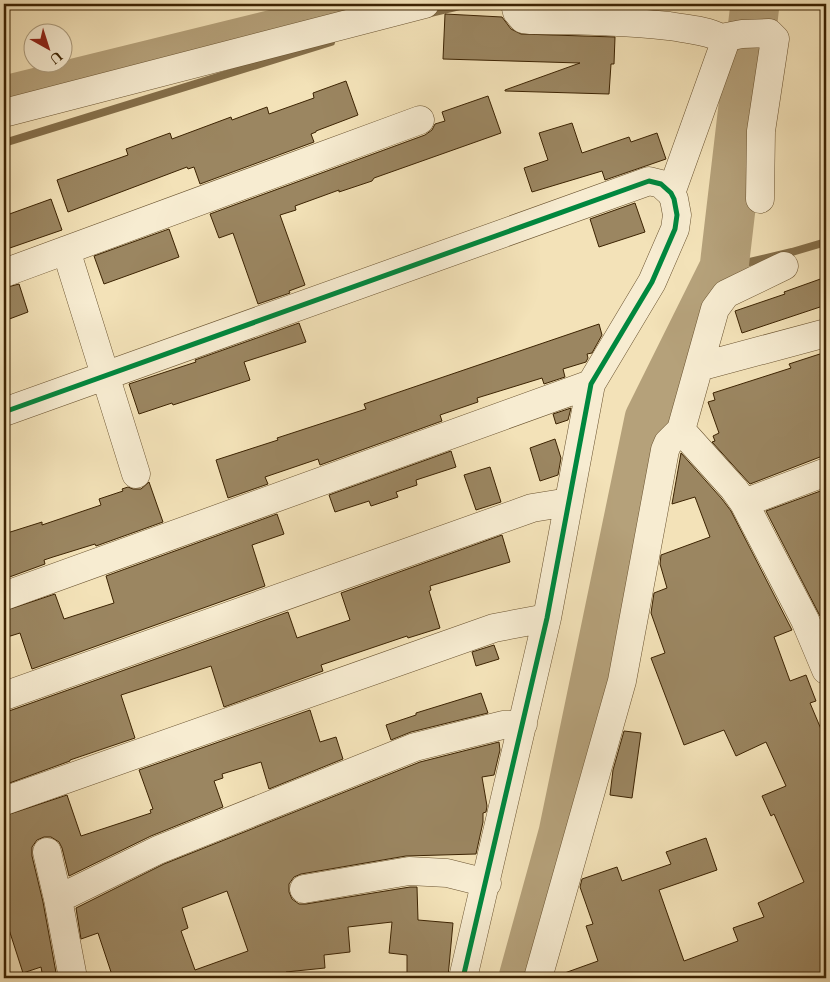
<svg xmlns="http://www.w3.org/2000/svg" width="830" height="982" font-family="Cardo,serif">
<style>
.lines{fill:none;stroke-linecap:round;stroke-linejoin:round}
.stream{stroke:#856f4a;stroke-width:8}
.canal{stroke:#b5a17a;stroke-width:29}
.river{stroke:#b5a17a;stroke-width:49}
.building{fill:#9b8661;stroke:#3c2302;fill-rule:evenodd}
.minor-casing{stroke:#6a5330;stroke-width:29}
.minor{stroke:#f7ecd1;stroke-width:28}
.cycleway-casing{stroke:#f7ecd1;stroke-width:8}
.cycleway{stroke:#00873e;stroke-width:5}
</style>
<rect width="100%" height="100%" fill="#f3e2b8"/>
<filter id="stains"><feTurbulence type="fractalNoise" baseFrequency=".004" numOctaves="4"/><feColorMatrix values="0 0 0 0 .2 0 0 0 0 .09 0 0 0 0 .02 0 0 0 .5 -.17"/></filter>
<radialGradient id="worn" r=".72"><stop offset=".6" stop-color="#630" stop-opacity="0"/><stop offset="1" stop-color="#630" stop-opacity=".3"/></radialGradient>
<g class="lines">
<!-- stream -->
<path class="stream" d="M426 14 468 4
M4 143 331 42
M724 268 792 252 826 242"/>
<!-- canal -->
<path class="canal" d="M4 90 354 4"/>
<!-- river -->
<path class="river" d="M523 978 563 833 649 419 724 268 755 4"/>
</g>
<!-- building -->
<path class="building" d="M445 14 502 17 511 29 521 34 615 37 614 64H611L609 94 505 91V90L580 63 443 59Z
M346 81 358 115 316 131V132L311 134 314 142 200 184 194 167 188 169 187 167 68 212 57 180 128 155 126 149 170 133 172 139 231 117 232 120 267 107 269 114 314 98 313 93Z
M488 96 501 133 374 178 372 181 339 192V190L295 206 296 210 280 215 305 285 289 291 290 293 258 304 233 233 219 238 210 214 425 135 432 130 435 124 445 121 442 112Z
M572 123 582 153 629 137 631 142 657 133 666 159 605 180 602 171 532 192 524 168 548 160 539 133Z
M51 199 62 230 4 250V216Z
M635 203 645 232 599 247 590 219Z
M169 229 179 257 104 284 94 256Z
M826 277V305L742 333 735 311 785 294 784 292Z
M19 284 28 312 4 321V288Z
M299 323 306 342 244 362 250 380 173 405 172 403 139 414 129 384 196 362 195 360Z
M599 324 602 335 592 353 587 354 588 358 586 362 563 369 565 377 544 384 542 378 477 398 478 402 440 415 442 421 320 465 318 459 265 477 268 484 228 498 216 460 278 440 277 438 366 409 364 404Z
M826 352V457H820L750 484 712 442 715 441 713 436 719 433 708 402 715 400 713 393 791 368 789 364Z
M571 408 568 420 556 424 553 414Z
M555 439 561 458 558 475 540 481 530 448Z
M451 451 456 467 416 480 417 485 396 492 398 497 371 506 369 501 335 512 329 495Z
M681 453 722 499 731 511 792 630 774 637 790 681 806 675 816 701 810 703 826 741V978H559V975L598 961 586 926 593 924 580 887 582 879 617 867 622 881 671 864 666 852 706 838 717 870 659 890 684 961 738 941 733 928 764 917 758 903 804 882 774 814 771 816 762 796 786 786 766 742 736 756 724 730 684 745 651 658 665 653 651 613 654 593 667 588 660 564 661 555 710 537 695 497 672 504Z
M490 467 501 502 476 510 464 475Z
M149 482 163 522 96 546 95 544 53 557 44 560 45 564 4 579V534L42 522V525L101 505 99 499 123 491 122 489 128 487 133 489H141Z
M826 489V614L820 616 766 511Z
M277 514 284 534 252 545 265 586 32 669 20 633 4 638V611L55 594 64 619 114 603 106 576Z
M502 535 510 562 430 586 431 590 429 591 440 628 408 638 407 636 321 665 323 671 224 707 211 666 121 695 135 738 70 760V761L4 785V711H9L288 612 297 638 350 620 341 593Z
M494 645 499 659 476 666 472 652Z
M481 693 488 713 411 732 391 740 386 725 416 715V713Z
M310 710 320 742 336 737 343 759 269 789 261 762 222 774 223 778 214 781 223 807 151 836 69 876 62 848 59 842 51 837H44L37 840 32 847V856L43 902 57 978H43L41 967 23 973 4 914V816L67 795 81 836 151 813 150 810 153 809 139 770Z
M624 731 641 733 632 798 610 795 613 770Z
M499 742 500 750 494 775 482 777 487 806 486 812 483 813V822L476 854 406 856 301 874 294 877 289 884V892L292 899 299 904H306L410 887H417L418 920 453 923 448 977H407V955L389 953 392 922 348 927 350 952 324 955 325 968 286 972 288 978H113L98 933 81 939 76 908 164 864 420 762ZM227 891 248 951 195 970 181 931 188 928 182 908Z"/>
<g class="lines">
<defs>
<path id="minor" d="M515 4 517 12 523 19 531 20C577 20 623 21 669 26 687 29 706 30 721 38L724 45 671 193
M721 38 742 34 769 33 775 39 761 131 760 199
M4 113 425 4
M66 250 136 474
M4 273 420 120
M699 367 826 333
M4 412 649 181 661 184 671 193 674 199 677 215 675 229 652 282 591 384 547 618 463 978
M681 430 734 489 744 503 805 620 826 670
M744 503 826 472
M4 596 591 384
M4 696 532 508 569 502
M4 801 494 628 547 618
M47 852 58 899 73 978
M304 889 409 871 447 873 487 883
M58 899 158 850 415 747 503 725 523 724
M538 978 622 681 665 450 668 443 681 430 715 309 726 294 784 266"/>
</defs>
<!-- minor casing -->
<use href="#minor" class="minor-casing"/>
<!-- minor -->
<use href="#minor" class="minor"/>
<defs>
<path id="cycleway" d="M4 412 649 181 661 184 671 193 674 199 677 215 675 229 652 282 591 384 547 618 463 978"/>
</defs>
<!-- cycleway casing -->
<use href="#cycleway" class="cycleway-casing"/>
<!-- cycleway -->
<use href="#cycleway" class="cycleway"/>
</g>
<!-- margin -->
<rect width="830" height="982" fill="none" stroke="#f3e2b8" stroke-width="20"/>
<rect x="5" y="5" width="820" height="972" fill="none" stroke="#3c2302" stroke-width="2.5"/>
<rect x="10" y="10" width="810" height="962" fill="none" stroke="#3c2302"/>
<!-- north arrow -->
<g transform="translate(48 48) rotate(141)"><circle r="24" fill="#f7ecd1" stroke="#ac9c7e"/>
<path d="M0-4L9 19L0 12L-9 19Z" fill="#8f2418"/>
<text y="-8" font-size="14" font-weight="bold" text-anchor="middle" fill="#3c2302">U</text>
</g>
<rect width="100%" height="100%" filter="url(#stains)"/>
<rect width="100%" height="100%" fill="url(#worn)"/>
</svg>
